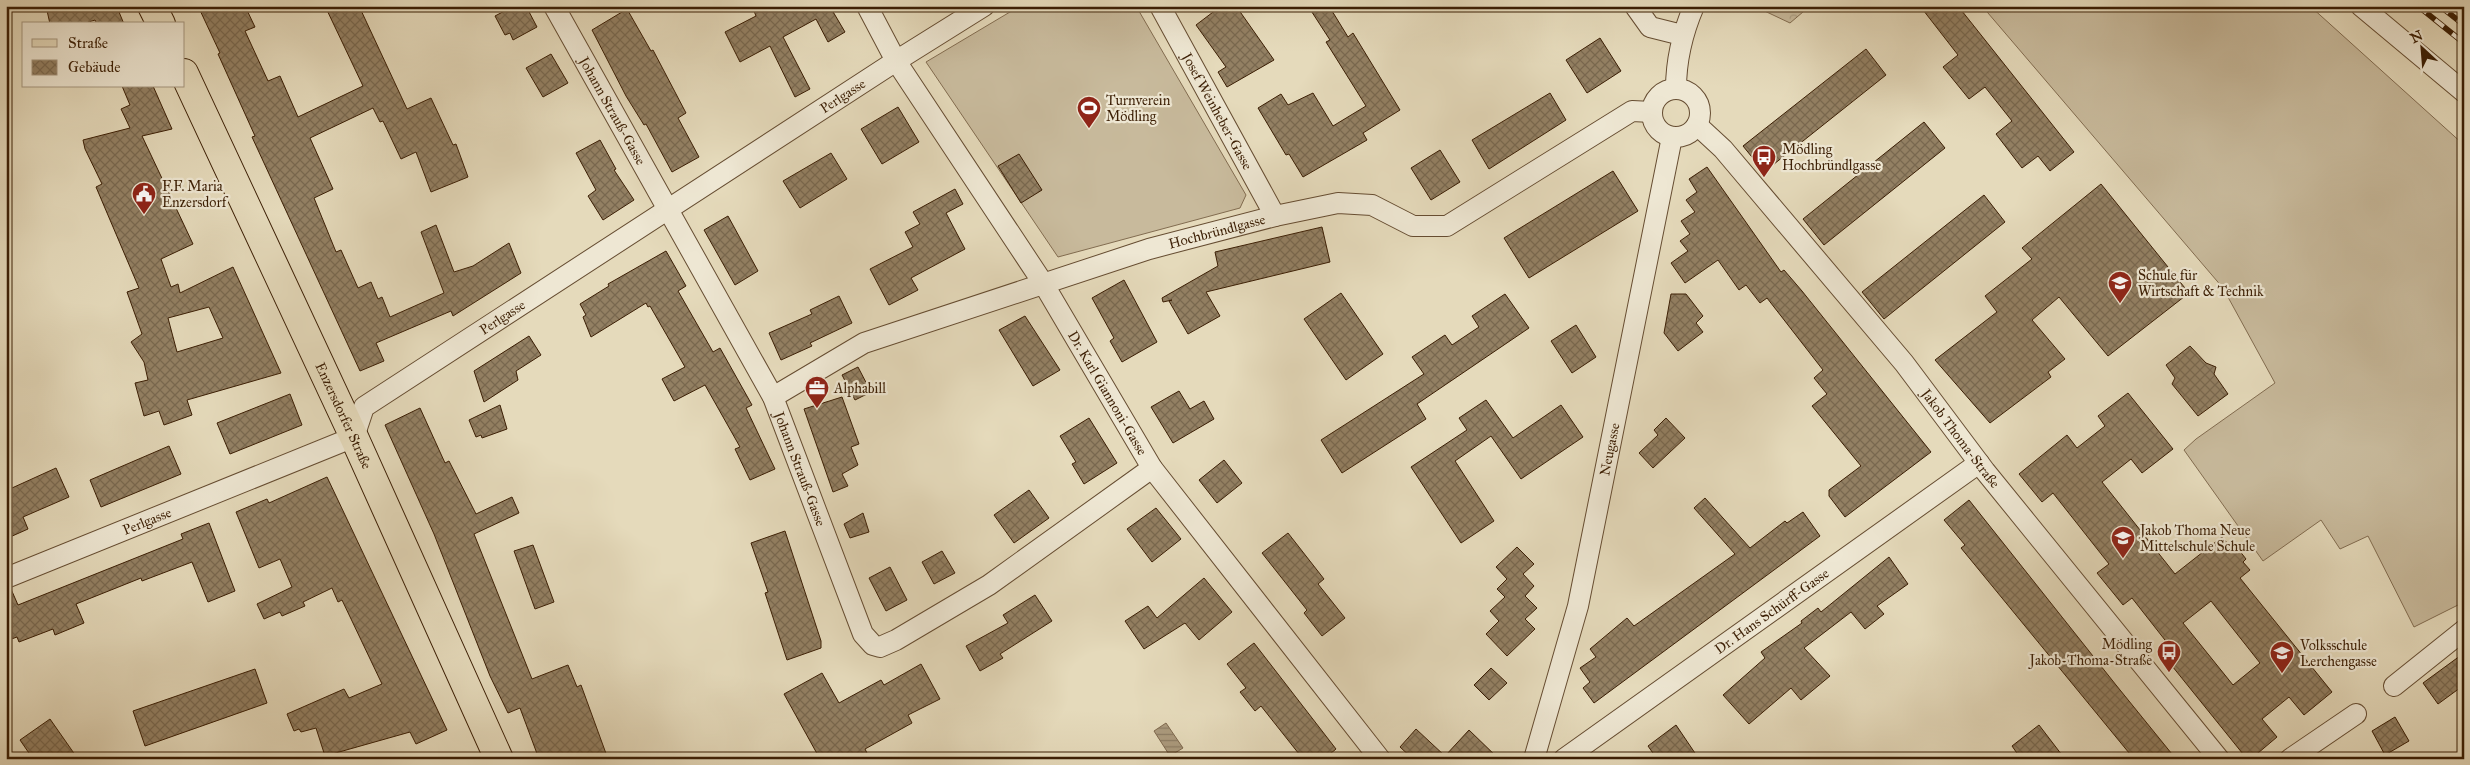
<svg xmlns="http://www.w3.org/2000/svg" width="2470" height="765" font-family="'IM FELL Great Primer',serif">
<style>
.forest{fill:url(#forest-crowns);stroke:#826c50}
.garden{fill:#c8ba9c;stroke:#826c50}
.water{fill:url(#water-rules);stroke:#7e684d}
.building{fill:url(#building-cross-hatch);stroke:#3b1e04;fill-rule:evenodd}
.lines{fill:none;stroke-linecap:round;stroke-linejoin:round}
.street-casing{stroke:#664d32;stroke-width:22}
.primary-casing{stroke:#3b1e04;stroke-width:30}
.street{stroke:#eee7d3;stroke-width:20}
.primary{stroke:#e5dabb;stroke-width:28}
.rail-casing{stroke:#3b1e04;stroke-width:5.5}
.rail{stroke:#eee7d3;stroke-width:4;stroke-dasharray:11;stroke-linecap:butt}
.labels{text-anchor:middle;stroke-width:4.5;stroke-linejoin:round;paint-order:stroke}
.street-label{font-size:14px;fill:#3b1e04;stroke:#eee7d3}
.poi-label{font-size:14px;fill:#3b1e04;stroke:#eee7d3;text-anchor:start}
</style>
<defs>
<pattern id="forest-crowns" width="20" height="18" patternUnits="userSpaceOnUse" patternTransform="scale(1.25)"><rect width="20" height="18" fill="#c8ba9c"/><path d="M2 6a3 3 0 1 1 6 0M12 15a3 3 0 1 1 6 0" fill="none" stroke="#ad9f85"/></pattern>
<pattern id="water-rules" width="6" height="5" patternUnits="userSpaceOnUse" patternTransform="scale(1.25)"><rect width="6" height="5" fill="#ab9a7d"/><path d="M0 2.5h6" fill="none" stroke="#8c7d64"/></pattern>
<pattern id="building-cross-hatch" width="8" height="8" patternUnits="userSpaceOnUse" patternTransform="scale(1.25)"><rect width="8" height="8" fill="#938063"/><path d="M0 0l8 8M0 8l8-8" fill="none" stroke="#79684f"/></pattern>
</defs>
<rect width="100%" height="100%" fill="#e5dabb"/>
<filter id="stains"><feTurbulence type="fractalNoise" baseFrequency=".004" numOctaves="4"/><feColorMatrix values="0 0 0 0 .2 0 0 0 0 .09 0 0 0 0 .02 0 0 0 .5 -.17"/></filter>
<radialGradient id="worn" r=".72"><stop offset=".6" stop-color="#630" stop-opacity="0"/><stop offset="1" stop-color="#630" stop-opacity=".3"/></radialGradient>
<!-- forest -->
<path class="forest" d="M1754 6H1810L1790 23Z"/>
<!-- garden -->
<path class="garden" d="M1020 6H1136L1246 195 1240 208 1058 257 926 62Z
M1982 6H2310L2464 145V602L2414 627 2368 536 2340 549 2321 520 2263 561 2184 450 2196 439 2275 383 2223 288Z"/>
<!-- water -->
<path class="water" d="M1166 723 1183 748 1170 756 1154 731Z"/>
<!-- building -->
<path class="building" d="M46 6H126L127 10 119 12 124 24H97L95 20 83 24H50Z
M198 6H245L255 27 245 31 268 81 280 76 298 117 363 86 325 6H359L407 109 431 98 453 145 456 144 468 177 431 192 416 152 401 159 383 121 380 122 373 108 310 138 333 189 314 198 336 252 341 250 358 288 371 282 378 299 382 297 390 317 444 293 421 232 436 225 454 272 473 266 509 243 521 273 453 316 451 311 376 343 384 361 360 371 252 137 255 136 218 54 220 53Z
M514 6H526L537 27 513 40 510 33 505 35 495 16Z
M764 6 768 10 775 6H839L832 10 845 32 828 42 816 19 783 37 810 89 795 97 770 46 740 62 725 32 756 16 754 11Z
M1221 6H1236L1274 60 1227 87 1218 72 1226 67 1196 25Z
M1308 6H1329L1348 37 1353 33 1400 110 1363 133 1367 140 1303 177 1289 154 1286 155 1258 108 1281 94 1288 105 1313 93 1333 126 1366 106 1326 42 1330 40Z
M1920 6H1958L2074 152 2050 171 2038 156 2022 168 1996 134 2012 121 1985 87 1969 99 1943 67 1958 55Z
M627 9 651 51 653 50 686 113 678 118 699 157 672 172 646 124 644 125 626 96 592 30Z
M1600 38 1621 71 1587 93 1566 60Z
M1866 49 1886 75 1764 172 1743 146Z
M551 54 568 83 543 97 526 68Z
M122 86H153L172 129 142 136 193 244 161 259 171 287 178 284 180 293 233 267 281 373 187 400 192 415 164 425 159 411 144 416 135 383 148 380 144 362 131 342 142 334 127 292 139 288 96 187 102 184 85 149 83 140 130 128 121 109 130 105ZM209 307 223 338 177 352 168 318Z
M1550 93 1566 120 1489 169 1472 140Z
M898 107 919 142 882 164 861 129Z
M1924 122 1945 148 1824 245 1803 219Z
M600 140 616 169 614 170 634 200 603 220 588 196 596 190 576 153Z
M1440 150 1460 182 1431 200 1411 168Z
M831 153 847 179 800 208 783 181Z
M1019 154 1042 190 1021 203 998 166Z
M1707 167 1781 272 1784 270 1802 291 1931 452 1845 517 1829 496V490L1861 466 1812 406 1827 394 1814 378 1823 370 1767 298 1760 303 1746 285 1739 290 1718 260 1685 283 1671 263 1688 251 1680 241 1690 234 1681 221 1695 212 1686 200 1697 192 1689 179Z
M1613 171 1638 211 1529 278 1504 238Z
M2101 184 2189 293 2108 356 2059 297 2032 320 2065 359 2048 372 2051 377 1990 423 1935 360 1997 312 1985 296 2032 259 2022 248Z
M955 189 963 204 946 213 965 249 911 278 918 290 889 305 870 269 913 247 905 232 920 224 913 212Z
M1984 195 2005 222 1884 319 1862 292Z
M728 216 758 271 735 285 704 230Z
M1322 227 1330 262 1206 292 1220 316 1188 334 1169 301 1172 300 1163 302 1162 298 1218 266 1215 252Z
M666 251 686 286 678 291 713 352 720 348 752 405 746 408 775 469 750 480 735 449 740 447 705 385 674 401 662 379 685 367 650 306 648 307 646 303 591 337 583 317 586 315 580 304 609 286 608 284Z
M1124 280 1157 342 1122 362 1110 341 1114 338 1092 298Z
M1341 293 1383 354 1346 380 1304 319Z
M1505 294 1529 328 1417 404 1426 419 1342 473 1321 440 1424 374 1412 357 1445 335 1452 345 1479 327 1472 316Z
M1671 294H1686L1703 316 1696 323 1703 332 1678 351 1664 333Z
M839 296 852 323 810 343 812 346 781 360 769 333 812 314 810 310Z
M1025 316 1060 370 1033 386 999 330Z
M1576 325 1596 357 1572 373 1551 341Z
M529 336 541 355 516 371 518 380 484 402 474 371Z
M2190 346 2206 363 2216 367 2214 374 2228 394 2198 416 2172 384 2175 378 2166 365Z
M858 367 871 392 855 400 842 375Z
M1179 391 1190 409 1204 401 1214 419 1173 443 1151 407Z
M2128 393 2173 449 2142 473 2131 459 2102 482 2175 574 2222 537 2228 544 2232 541 2246 559 2243 562 2250 570 2240 578 2332 692 2304 715 2289 697 2262 719 2277 737 2251 759H2247L2164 656 2172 649 2132 598 2123 605 2097 573 2109 564 2053 493 2042 502 2019 474 2067 435 2077 448 2105 426 2098 416ZM2211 601 2260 663 2233 685 2183 623Z
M290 394 302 425 230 454 217 423Z
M842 397 859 444 851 447 858 465 842 474 848 486 833 492 804 409Z
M1486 400 1513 438 1561 405 1583 437 1521 479 1491 436 1455 461 1494 521 1461 543 1411 467 1467 430 1459 418Z
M500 405 507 429 482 438 481 435 476 437 469 420Z
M420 408 445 463 449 461 476 514 512 497 519 513 474 534 532 679 568 665 577 687 581 685 608 759H539L520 708 508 713 490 676 434 534 385 425Z
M1089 418 1117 463 1084 484 1072 464 1076 462 1060 436Z
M1666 418 1685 438 1653 468 1639 453 1658 435 1654 430Z
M169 446 181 474 101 507 90 480Z
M1224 460 1242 483 1217 503 1199 480Z
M56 468 69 497 23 517 28 529 10 537 6 527V477L12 488Z
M327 477 447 730 416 744 410 732 325 756 316 728 301 732 299 729 294 731 287 714 344 689 349 698 382 684 342 600 338 602 332 588 303 602 305 606 282 616 280 612 264 619 257 604 292 587 280 559 259 568 236 512 267 499 269 503Z
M1029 490 1049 518 1014 543 994 515Z
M1705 498 1750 548 1785 521 1787 523 1803 512 1820 536 1594 703 1583 688 1590 682 1580 668 1596 657 1590 649 1627 618 1634 626 1735 554 1694 508Z
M1969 500 2116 685 2176 759H2134L1961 548 1965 545 1944 520Z
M1156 508 1181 539 1152 562 1127 529Z
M863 513 869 532 850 538 844 524Z
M209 523 235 591 208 602 192 562 142 581 141 578 76 604 84 623 55 635 53 629 19 642 17 637 6 641V590L11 589 18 605 183 539 181 534Z
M785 531 821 641V648L787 660 765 593 768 592 751 543Z
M1288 533 1324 579 1318 584 1345 618 1322 636 1304 613 1307 610 1262 553Z
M533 545 554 602 535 609 514 551Z
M1517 547 1534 564 1523 574 1534 586 1525 596 1537 608 1525 619 1535 629 1507 656 1486 634 1499 621 1490 611 1505 597 1497 589 1507 579 1496 567Z
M942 551 955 573 934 584 922 562Z
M1889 557 1908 584 1877 606 1884 614 1865 629 1851 612 1804 648 1830 676 1801 700 1791 688 1749 724 1723 695 1765 658 1761 652 1802 623 1801 621 1818 608 1821 612Z
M890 567 907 600 886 611 869 578Z
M1204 578 1232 612 1199 640 1185 623 1144 649 1125 621 1148 606 1157 618Z
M1035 595 1052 621 1000 654 1003 658 980 671 966 646 1008 623 1003 615Z
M1254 643 1336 749 1324 759H1303L1261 706 1255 711 1240 692 1246 688 1227 664Z
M2464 653V685L2438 704 2423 683Z
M921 664 940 699 908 715 912 723 865 749 870 759H820L784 694 822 673 839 703 881 680 884 685Z
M1491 668 1507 683 1489 700 1474 685Z
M255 669 267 703 145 746 133 711Z
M2395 717 2409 741 2385 755 2372 731Z
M50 719 78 759H33L20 740Z
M1676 725 1699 759H1657L1648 746Z
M2039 725 2065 759H2021L2012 746Z
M1416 729 1445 756 1469 730 1499 759H1413L1400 747Z"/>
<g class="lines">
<defs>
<g id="street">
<path id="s1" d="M554 6 773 397 863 634 873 645 880 647 896 640 989 585 1152 468"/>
<path id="s2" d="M867 6 896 61 1043 283 1152 468 1380 759"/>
<path id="s3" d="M1160 6 1275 216"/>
<path d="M1635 6 1650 27 1682 35"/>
<path d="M2361 6 2464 92"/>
<circle cx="1676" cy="113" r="24"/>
<path d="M1676 89C1676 59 1682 34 1694 6"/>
<path id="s4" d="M1697 125 1723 149 1904 363 1985 471 2219 759"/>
<path id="s5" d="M773 397 864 343 1149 249 1275 216 1338 203 1372 205 1413 226H1447L1632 111 1652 112"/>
<path id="s6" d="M6 578 354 437 364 407 896 61 984 6"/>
<path d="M2394 686 2464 630"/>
<path id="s7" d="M1534 759 1578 606 1672 137"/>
<path id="s8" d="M1564 759 1979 463"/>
<path d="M2290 759 2356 714"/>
</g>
<g id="primary">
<path d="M152 6 161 24"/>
<path id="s9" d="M184 73 354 437 499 759"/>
</g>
</defs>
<!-- street casing -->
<use href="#street" class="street-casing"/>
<!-- primary casing -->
<use href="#primary" class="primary-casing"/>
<!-- street -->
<use href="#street" class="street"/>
<!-- primary -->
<use href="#primary" class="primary"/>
<defs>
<path id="rail" d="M2418 6 2464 43
M2440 6 2464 25"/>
</defs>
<!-- rail casing -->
<use href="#rail" class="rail-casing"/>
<!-- rail -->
<use href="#rail" class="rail"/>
</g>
<!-- icons -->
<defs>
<symbol id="stadium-pin" viewBox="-11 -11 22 30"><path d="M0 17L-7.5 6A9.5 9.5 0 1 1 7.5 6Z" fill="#8f2418" stroke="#eee7d3"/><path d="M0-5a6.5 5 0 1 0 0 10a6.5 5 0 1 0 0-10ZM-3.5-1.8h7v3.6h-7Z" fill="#fff"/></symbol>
<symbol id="bus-pin" viewBox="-11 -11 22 30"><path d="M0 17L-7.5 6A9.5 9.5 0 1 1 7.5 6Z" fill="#8f2418" stroke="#eee7d3"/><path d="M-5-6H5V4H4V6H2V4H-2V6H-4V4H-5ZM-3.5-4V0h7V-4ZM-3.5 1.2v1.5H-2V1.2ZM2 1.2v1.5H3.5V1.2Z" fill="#fff"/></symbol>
<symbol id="civic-pin" viewBox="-11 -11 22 30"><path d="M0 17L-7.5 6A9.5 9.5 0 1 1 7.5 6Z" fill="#8f2418" stroke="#eee7d3"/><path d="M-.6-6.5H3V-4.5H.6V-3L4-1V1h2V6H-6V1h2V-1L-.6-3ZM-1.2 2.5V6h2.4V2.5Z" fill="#fff"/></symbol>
<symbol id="school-pin" viewBox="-11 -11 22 30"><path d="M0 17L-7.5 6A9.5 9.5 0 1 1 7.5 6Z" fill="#8f2418" stroke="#eee7d3"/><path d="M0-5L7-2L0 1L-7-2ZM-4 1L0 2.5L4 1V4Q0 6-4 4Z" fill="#fff"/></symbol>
<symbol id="office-pin" viewBox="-11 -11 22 30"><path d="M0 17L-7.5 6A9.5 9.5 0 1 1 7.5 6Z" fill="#8f2418" stroke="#eee7d3"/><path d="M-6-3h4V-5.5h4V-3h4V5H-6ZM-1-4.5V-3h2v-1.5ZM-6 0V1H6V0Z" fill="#fff"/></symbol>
</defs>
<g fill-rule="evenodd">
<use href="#stadium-pin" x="1075" y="94" width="28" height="38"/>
<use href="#bus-pin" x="1750" y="143" width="28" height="38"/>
<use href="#civic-pin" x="130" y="180" width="28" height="38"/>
<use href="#school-pin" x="2106" y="269" width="28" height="38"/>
<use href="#office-pin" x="803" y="374" width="28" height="38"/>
<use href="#school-pin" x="2109" y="524" width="28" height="38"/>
<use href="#bus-pin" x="2155" y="638" width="28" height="38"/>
<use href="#school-pin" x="2268" y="639" width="28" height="38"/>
</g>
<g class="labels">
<!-- street labels -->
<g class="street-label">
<text dy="5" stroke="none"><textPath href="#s6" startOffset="978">Perlgasse</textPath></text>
<text dy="5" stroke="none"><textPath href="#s1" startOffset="120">Johann Strauß-Gasse</textPath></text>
<text dy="5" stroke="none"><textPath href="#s3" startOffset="120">Josef Weinheber-Gasse</textPath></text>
<text dy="5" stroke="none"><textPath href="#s5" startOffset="476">Hochbründlgasse</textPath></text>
<text dy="5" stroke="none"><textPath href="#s6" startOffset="572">Perlgasse</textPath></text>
<text dy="5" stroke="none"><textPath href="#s2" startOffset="456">Dr. Karl Giannoni-Gasse</textPath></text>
<text dy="5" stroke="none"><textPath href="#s9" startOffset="378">Enzersdorfer Straße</textPath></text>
<text dy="5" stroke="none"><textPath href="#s4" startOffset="410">Jakob Thoma-Straße</textPath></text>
<text dy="5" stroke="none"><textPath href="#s7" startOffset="319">Neugasse</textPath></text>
<text dy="5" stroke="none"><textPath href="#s1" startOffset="525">Johann Strauß-Gasse</textPath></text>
<text dy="5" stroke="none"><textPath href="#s6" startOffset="152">Perlgasse</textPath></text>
<text dy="5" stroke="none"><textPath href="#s8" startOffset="255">Dr. Hans Schürff-Gasse</textPath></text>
</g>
<!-- poi labels -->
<g class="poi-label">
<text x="1106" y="105">Turnverein<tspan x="1106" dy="16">Mödling</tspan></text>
<text x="1782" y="154">Mödling<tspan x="1782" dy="16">Hochbründlgasse</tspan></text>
<text x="162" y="191">F.F. Maria<tspan x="162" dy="16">Enzersdorf</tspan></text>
<text x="2138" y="280">Schule für<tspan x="2138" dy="16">Wirtschaft &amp; Technik</tspan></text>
<text x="834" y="393">Alphabill</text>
<text x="2140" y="535">Jakob Thoma Neue<tspan x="2140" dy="16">Mittelschule Schule</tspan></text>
<text x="2152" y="649" text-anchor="end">Mödling<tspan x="2152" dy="16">Jakob-Thoma-Straße</tspan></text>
<text x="2300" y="650">Volksschule<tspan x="2300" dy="16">Lerchengasse</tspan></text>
</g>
</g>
<!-- margin -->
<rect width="2470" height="765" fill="none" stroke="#e5dabb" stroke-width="25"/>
<rect x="8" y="8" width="2455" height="750" fill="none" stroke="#3b1e04" stroke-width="2.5"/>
<rect x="12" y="12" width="2445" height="740" fill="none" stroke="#3b1e04"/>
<!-- legend -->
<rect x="22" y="22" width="162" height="65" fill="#eee7d3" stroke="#a69780"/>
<rect x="32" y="39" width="25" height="8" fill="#e5dabb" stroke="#a69780"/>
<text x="68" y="48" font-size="15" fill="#3b1e04">Straße</text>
<rect x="32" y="60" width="25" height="15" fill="url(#building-cross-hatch)" stroke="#a69780"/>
<text x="68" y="72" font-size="15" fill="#3b1e04">Gebäude</text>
<!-- north arrow -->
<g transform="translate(2422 48) rotate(334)" stroke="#eee7d3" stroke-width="4" paint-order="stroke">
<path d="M0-4L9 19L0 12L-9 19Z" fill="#3b1e04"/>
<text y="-8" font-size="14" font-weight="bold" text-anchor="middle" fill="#3b1e04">N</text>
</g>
<rect width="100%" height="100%" filter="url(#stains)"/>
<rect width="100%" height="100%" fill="url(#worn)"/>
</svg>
